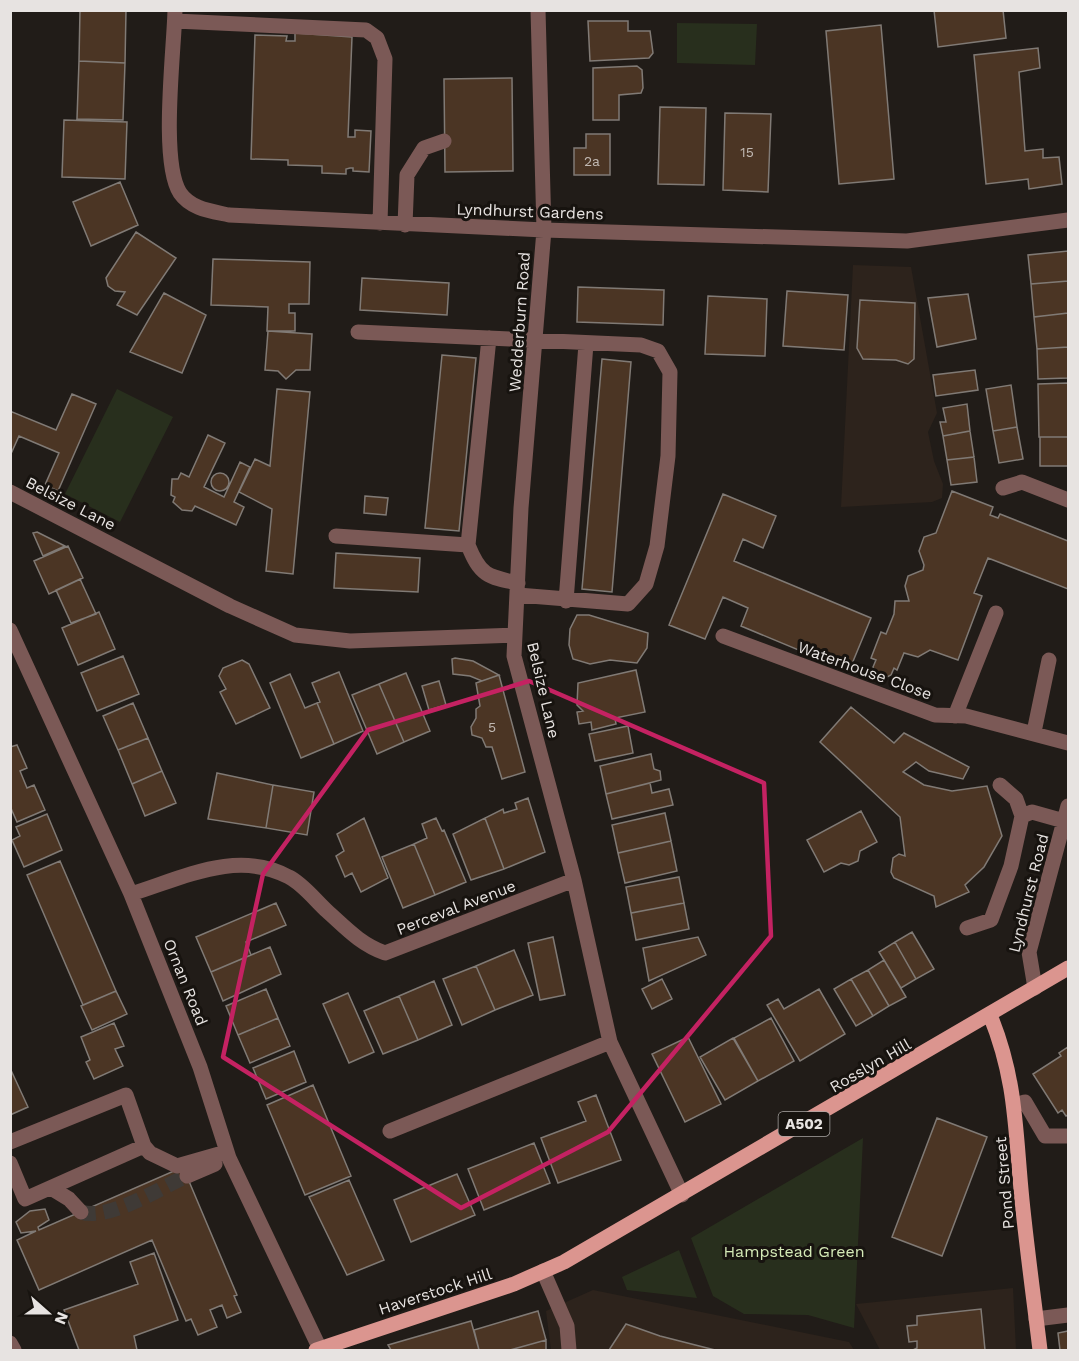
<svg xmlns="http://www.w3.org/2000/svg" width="1079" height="1361" font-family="'Work Sans',sans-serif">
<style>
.built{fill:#2d231c}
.green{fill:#282f1d}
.building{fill:#4b3524;stroke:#807a75;stroke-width:1.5}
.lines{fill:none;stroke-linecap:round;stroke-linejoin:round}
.minor-tunnel{stroke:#3f3a36;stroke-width:15;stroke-dasharray:15 8;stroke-linecap:butt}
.minor{stroke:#7b5956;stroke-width:15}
.major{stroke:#db958f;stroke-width:15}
.marked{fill:none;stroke:#c42262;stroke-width:4.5;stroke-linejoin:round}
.labels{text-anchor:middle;stroke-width:6;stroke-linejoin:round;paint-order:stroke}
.number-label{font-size:14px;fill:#c0b8b2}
.shield{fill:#17130f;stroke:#a9a5a2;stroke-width:1.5}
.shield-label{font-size:15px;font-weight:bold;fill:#e7e3e1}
.street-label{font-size:16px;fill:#e7e3e1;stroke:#17130f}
.park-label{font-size:16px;fill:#d4e9b6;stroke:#17130f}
</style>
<rect width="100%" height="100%" fill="#211c18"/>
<!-- built -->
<path class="built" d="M853 265 911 267 937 413 928 432 934 461 943 484 942 498 932 502 841 507Z
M1013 1288 1016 1350H880L856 1304Z
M593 1290 849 1342 854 1350H551L546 1311Z"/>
<!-- green -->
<path class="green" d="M677 23 757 24 755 65 677 63Z
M117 389 173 417 120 522 65 494Z
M863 1138 854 1328 808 1315 744 1314 713 1296 691 1238Z
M679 1250 697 1298 627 1290 622 1277Z"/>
<!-- building -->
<path class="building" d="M80 10H126L125 63 79 61Z
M934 10H1003L1006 38 938 47Z
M588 21H628V31H650L653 53 649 58 590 61Z
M881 25 894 179 839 184 826 31Z
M295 33 352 37 348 137H355V130L371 131 369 172 353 171V168H350L346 169V174L322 173V166L288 165V160L251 159 255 35 287 36 286 41H295Z
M1038 48 1040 68 1019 72 1025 151 1043 149V158L1059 157 1062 184 1029 189 1028 179 986 184 974 55Z
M79 61 125 63 123 120 77 119Z
M637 66 642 70 643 88 641 93 619 95V120H593V68Z
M512 78 513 171 445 172 444 79Z
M660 107 706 108 704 185 658 184Z
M725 113 771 114 768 192 723 190Z
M64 120 127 122 125 179 62 177Z
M586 134H610V175H574V148H586Z
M120 182 138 225 91 246 73 202Z
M136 232 176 258 137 315 117 305 125 292 115 291 108 286 106 278Z
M1068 251V281L1031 284 1028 255Z
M213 259 310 262 309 304H289V313H295V331H267L268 307 211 305Z
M362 278 449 283 447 315 360 310Z
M1068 281V313L1034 317 1031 284Z
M578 287 664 290 663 325 577 322Z
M787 291 848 295 844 350 783 346Z
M164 293 206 315 182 373 130 352Z
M968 294 976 339 937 347 928 298Z
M708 296 767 299 765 356 705 354Z
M860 300 915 303 914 359 908 364 896 360 863 359 857 348Z
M1068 313V347L1037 349 1034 317Z
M268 331 312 334 310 370H296L286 379 278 371 265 370Z
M1068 347V378L1038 379 1037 349Z
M442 355 476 358 459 531 425 528Z
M602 359 631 362 612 592 582 589Z
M975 370 978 390 936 396 933 375Z
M1068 383V437H1039L1038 384Z
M1011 385 1017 427 993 431 986 389Z
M277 389 310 392 293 574 266 571 272 509 239 492 255 459 270 466Z
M72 394 96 404 58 491 45 485 59 453 19 436 10 456V411L56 430Z
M967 404 970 431 943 436 940 422H946L943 408Z
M1017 427 1023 459 999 463 993 431Z
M970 431 974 457 947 460 943 436Z
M208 435 225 443 204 487 224 497 240 462 250 467 234 502 244 507 236 525 195 506 192 511 182 510 173 502 175 497 171 495 172 479H178L181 473 189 477Z
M1040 437H1068V466H1040Z
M974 457 977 482 951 485 947 460Z
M211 482a9 9 0 1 1 18 0a9 9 0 1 1-18 0Z
M952 491 993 507 990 515 998 518 1000 514 1068 541V589L988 558 974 593 982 596 958 660 930 650 918 657 904 653 897 670 894 668 891 675 881 680 876 678 873 667 876 660 871 658 881 632 886 634 894 614 895 601H909L905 586 908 576 923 570 924 565 919 551 924 537 936 533Z
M723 494 776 516 763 548 743 539 734 561 871 618 849 671 741 626 748 608 723 597 705 639 669 625Z
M365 496 388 498 386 515 364 513Z
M37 532 65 546 43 556 33 533Z
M68 546 83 578 49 594 34 561Z
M336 553 420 558 418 592 334 588Z
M80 579 96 614 71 623 56 590Z
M99 612 115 649 78 665 62 628Z
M577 615H589L648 633 647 648 637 663 610 660 590 664 573 659 569 645 570 629Z
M123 656 139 694 97 711 81 673Z
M455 658 473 661 499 675 482 681 470 676 453 674 452 659Z
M242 660 249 664 270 708 236 724 220 692 226 689 219 676 223 668Z
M636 670 645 712 615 718 616 724 592 730 591 722 579 724 577 712 583 711 577 705 578 683Z
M339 672 363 731 334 744 317 703 320 702 312 683Z
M406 673 430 731 404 742 379 684Z
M290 674 305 708 317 703 334 744 301 758 270 683Z
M499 675 525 772 502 779 492 747H486L482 738 472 735 471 727 476 718V709L480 706 476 683Z
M439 681 446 705 429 710 422 686Z
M379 684 404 742 377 754 352 695Z
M133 703 148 738 118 750 103 716Z
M851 707 894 743 904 733 969 767 963 779 929 771 916 762 903 772 924 785 952 791 987 786 1002 836 984 867 965 885 969 892 936 907 934 896 894 878 891 872 893 858 899 854 905 856 900 817 820 742Z
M628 726 633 753 595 761 589 734Z
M148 738 162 771 132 784 118 750Z
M17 745 27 768 20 771 27 788 34 785 45 810 17 822 10 806V747Z
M651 754 654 769 660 771 661 780 606 794 600 766Z
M162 771 176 803 145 816 132 784Z
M217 773 273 785 266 828 208 819Z
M650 783 652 793 669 789 673 805 612 819 606 794Z
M273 785 314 792 307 835 266 828Z
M528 798 545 852 504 869 485 818 503 809 504 813 517 809 515 803Z
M861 811 877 842 860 851 858 861 849 865 841 863 824 872 807 840Z
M665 813 671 841 618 853 612 825Z
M47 814 62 850 24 867 12 840 20 836 16 827Z
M364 818 388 878 361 892 352 873 345 877 336 856 344 851 337 834Z
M436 818 442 831 444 830 466 882 435 895 414 844 427 838 422 824Z
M485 818 504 869 471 880 453 834Z
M671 841 677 871 625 883 618 853Z
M414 844 435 895 403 908 382 857Z
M60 861 116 991 83 1005 27 875Z
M679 877 684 903 631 913 626 887Z
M276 903 286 925 246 942 251 955 211 972 196 937Z
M684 903 689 929 636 940 631 913Z
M912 932 934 969 916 979 895 942Z
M553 937 565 995 540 1000 528 943Z
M698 937 706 955 649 981 643 948Z
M895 942 916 979 901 988 879 952Z
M270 947 281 974 223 1001 211 972Z
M514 950 533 995 495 1010 476 966Z
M884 960 906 997 889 1006 868 970Z
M476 966 495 1010 462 1025 443 979Z
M868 970 889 1006 873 1016 851 979Z
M662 979 672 999 652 1009 642 989Z
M851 979 873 1016 856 1026 834 989Z
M434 981 452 1025 418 1040 399 996Z
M266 989 278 1018 238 1035 226 1006Z
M819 989 845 1034 800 1061 767 1005 778 999 784 1009Z
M116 991 127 1014 92 1030 81 1006Z
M348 993 374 1052 349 1063 323 1004Z
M399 996 418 1040 383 1054 364 1011Z
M278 1018 290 1046 250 1063 238 1035Z
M771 1018 794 1061 758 1081 734 1038Z
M114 1023 124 1046 115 1049 123 1066 94 1079 86 1062 90 1060 81 1037Z
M688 1037 721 1104 685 1122 652 1054Z
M733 1038 758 1081 725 1100 700 1057Z
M1068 1047V1115L1066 1116 1062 1110 1058 1113 1033 1074 1061 1056 1059 1053Z
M294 1051 306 1082 266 1099 253 1068Z
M10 1068 28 1107 10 1115Z
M313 1085 351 1176 305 1195 267 1105Z
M596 1095 621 1160 558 1183 541 1138 586 1121 578 1102Z
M937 1118 987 1137 942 1256 892 1237Z
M534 1143 550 1183 484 1210 468 1169Z
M183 1167 237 1295 234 1296 241 1312 227 1318 222 1305 210 1310 217 1327 198 1335 191 1319 186 1321 152 1240 39 1290 17 1240 36 1231 21 1233 16 1222 30 1211 45 1209 49 1220 38 1227 39 1230Z
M457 1174 475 1215 411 1242 394 1200Z
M349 1180 384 1260 347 1275 309 1197Z
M154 1253 178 1320 134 1336 137 1350H79L64 1310 138 1284 130 1262Z
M981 1309 985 1350H913L917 1348V1341L909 1342 907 1326 917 1325V1316Z
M538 1311 546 1340 510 1350H479L474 1330Z
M471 1321 479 1350H391L388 1345Z
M626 1324 660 1336 715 1350H609Z
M1068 1331V1350H1060L1058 1333Z
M546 1340V1350H510Z"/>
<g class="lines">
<!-- minor-tunnel -->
<path class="minor-tunnel" d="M81 1212C109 1221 160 1188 187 1176"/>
<!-- minor -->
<path class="minor" d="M175 10C174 51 160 162 180 193 191 209 211 211 229 215L544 230 907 241 1068 220
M538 10 544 230 521 508 514 656 574 880 610 1042 682 1195
M175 21 366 30 377 38 385 59 380 223
M405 225 407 175 424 148 444 141
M358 332 641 345 658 351 670 372 668 456 657 546 646 584 628 604 518 595
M489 338 468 545C480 575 487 577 518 583
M1003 488 1022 482 1068 500
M10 492 230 606 295 635 350 641 514 635
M336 536 468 545
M566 601 586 344
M10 630 131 894 200 1067 229 1158 320 1349
M723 636 935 715 966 716 1068 743
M955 716 996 613
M1034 732 1049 660
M1000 785 1016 799 1022 816
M131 894C183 878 237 849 289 877 303 884 315 900 327 911 346 928 360 944 385 953L574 880
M967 928 991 920 1011 866 1022 816 1032 812 1064 821
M1035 988 1029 952 1068 806
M1015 1105 1025 1102 1045 1136H1068
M390 1131 610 1042
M10 1142 126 1095 144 1146 25 1199 10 1163
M144 1146 150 1153 177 1166 226 1152
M187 1176 215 1164
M51 1188 69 1199 81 1212
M543 1271 567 1326 569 1350
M1036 1319 1068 1315
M10 1343 14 1350"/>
<!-- major -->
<path class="major" d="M990 1015C1017 1081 1015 1131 1022 1200 1027 1250 1034 1300 1040 1350
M316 1350 514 1284 564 1262 1068 968"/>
</g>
<!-- marked area -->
<path class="marked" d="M529 681 764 783 771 936 608 1132 461 1208 223 1057 263 874 368 730Z"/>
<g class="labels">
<!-- number labels -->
<g class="number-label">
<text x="747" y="157">15</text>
<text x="592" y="166">2a</text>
<text x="492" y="732">5</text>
</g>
<!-- shield labels -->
<rect class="shield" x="778.5" y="1112" width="51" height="24" rx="4.5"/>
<g class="shield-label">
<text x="804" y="1129">A502</text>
</g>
<!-- street labels -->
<g class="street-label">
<text transform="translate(530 211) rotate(2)" y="6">Lyndhurst Gardens</text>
<text transform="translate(519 322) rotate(-86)" y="6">Wedderburn Road</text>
<text transform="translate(71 503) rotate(27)" y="6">Belsize Lane</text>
<text transform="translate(865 670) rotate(20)" y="6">Waterhouse Close</text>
<text transform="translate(544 690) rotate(77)" y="6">Belsize Lane</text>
<text transform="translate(1028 893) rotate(-76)" y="6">Lyndhurst Road</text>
<text transform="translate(456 907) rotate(-21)" y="6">Perceval Avenue</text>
<text transform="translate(186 982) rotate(68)" y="6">Ornan Road</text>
<text transform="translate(870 1065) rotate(-30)" y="6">Rosslyn Hill</text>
<text transform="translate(1004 1183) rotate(-95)" y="6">Pond Street</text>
<text transform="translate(435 1291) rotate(-18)" y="6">Haverstock Hill</text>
</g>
<!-- park labels -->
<g class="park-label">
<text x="794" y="1257">Hampstead Green</text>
</g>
</g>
<!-- border -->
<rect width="1079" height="1361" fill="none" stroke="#e7e3e1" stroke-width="24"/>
<!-- north arrow -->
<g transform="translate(48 1313) rotate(111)" stroke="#17130f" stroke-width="4.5" paint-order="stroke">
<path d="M0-4.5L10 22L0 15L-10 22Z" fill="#e7e3e1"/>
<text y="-9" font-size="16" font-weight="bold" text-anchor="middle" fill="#e7e3e1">N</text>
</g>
</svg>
